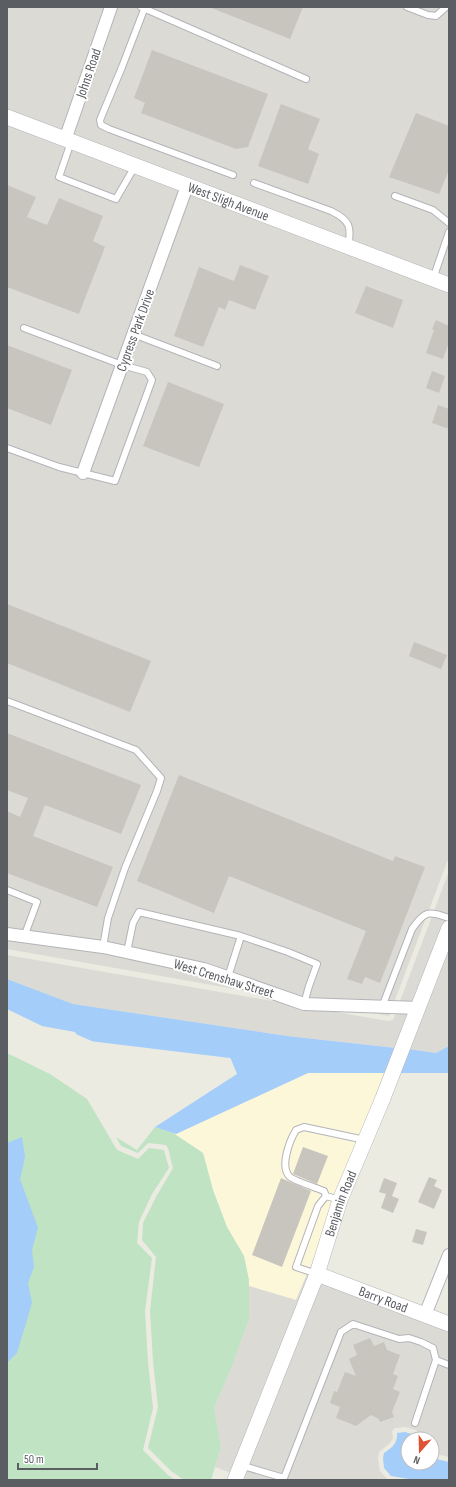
<svg xmlns="http://www.w3.org/2000/svg" width="456" height="1487" font-family="'Sofia Sans Condensed',sans-serif">
<style>
.commercial{fill:#fcf7d8}
.industrial{fill:#dbdad4}
.green{fill:#bfe3c3}
.water{fill:#a4cdfa}
.lines{fill:none;stroke-linecap:round;stroke-linejoin:round}
.canal{stroke:#a4cdfa;stroke-width:11}
.building{fill:#c8c5bf}
.service-casing{stroke:#b3b4b9;stroke-width:8}
.minor-casing{stroke:#b3b4b9;stroke-width:14}
.tertiary-casing{stroke:#b3b4b9;stroke-width:16}
.service{stroke:#fff;stroke-width:6}
.minor{stroke:#fff;stroke-width:12}
.tertiary{stroke:#fff;stroke-width:15}
.labels{text-anchor:middle;stroke-width:4;stroke-linejoin:round;paint-order:stroke}
.street-label{font-size:14px;fill:#5a5d62;stroke:#fff}
</style>
<rect width="100%" height="100%" fill="#ecebe2"/>
<!-- commercial -->
<path class="commercial" d="M308 1073H386L324 1234 296 1300 249 1286 244 1256 227 1227 213 1190 203 1153 173 1133 176 1134Z"/>
<!-- industrial -->
<path class="industrial" d="M7 7H449V857L389 1016 7 949Z
M449 871V912L415 1002 400 1001Z
M449 943V1046L436 1053 408 1049Z
M7 955 388 1021 393 1020 396 1013 410 1014 396 1048 287 1036 73 1004 7 979Z
M307 1274 311 1275 231 1473 215 1467 221 1447 214 1408 232 1366 249 1319V1286L296 1300Z
M320 1282 449 1330V1457L432 1453V1439H424L416 1430 405 1427 395 1428 392 1431 393 1438 390 1443 379 1452 378 1459 380 1471 388 1480H248L241 1477Z"/>
<!-- green -->
<path class="green" d="M7 1053 50 1074 87 1099 117 1150 138 1159 149 1148 164 1150 169 1168 152 1194 139 1222 137 1243 152 1258 145 1311 148 1362 153 1408 143 1450 168 1475 175 1480H7Z
M155 1127 173 1133 203 1153 213 1190 227 1227 244 1256 249 1280V1319L232 1366 214 1408 221 1447 211 1480H184L171 1471 148 1448 158 1407 153 1361 150 1311 156 1257 142 1240 143 1223 156 1197 173 1168 168 1148 166 1145 148 1143 138 1153 121 1146 116 1137 137 1150Z"/>
<!-- water -->
<path class="water" d="M7 979 73 1004 287 1036 396 1048 386 1073H308L176 1134 155 1127 237 1074 228 1052 86 1034 42 1026 7 1009Z
M449 1046V1073H398L408 1049 436 1053Z
M22 1137 25 1157 20 1179 38 1228 32 1250 34 1267 28 1283 32 1303 17 1353 7 1363V1143Z
M405 1432 415 1435 418 1439H408V1463H432V1458L449 1462V1480H415L391 1476 384 1468 383 1458 384 1453C392 1448 398 1443 397 1433Z"/>
<g class="lines">
<!-- canal -->
<path class="canal" d="M80 1030 94 1036 243 1054"/>
</g>
<!-- building -->
<path class="building" d="M209 7H303L290 39Z
M152 50 268 94 248 147 236 149 141 113 145 103 134 98Z
M281 104 320 119 308 149 319 154 308 184 258 166Z
M416 113 449 126V170L439 194 389 177Z
M7 185 36 197 27 217 47 225 59 198 103 216 93 241 105 247 79 314 7 287Z
M240 265 269 276 255 310 229 300 225 310 219 307 203 347 174 336 199 267 234 281Z
M366 286 403 300 393 328 355 313Z
M436 320 449 326V342L443 359 426 353 434 330 432 329Z
M7 345 72 370 51 425 7 408Z
M432 371 445 376 439 393 426 388Z
M168 382 224 404 199 467 143 446Z
M438 405 449 409V429L432 423Z
M7 604 151 661 130 712 7 663Z
M414 642 447 655 441 669 409 656Z
M7 733 141 785 121 834 45 805 33 836 113 867 97 907 7 873V811L20 817 28 798 7 790Z
M179 775 393 861 395 856 425 867 380 983 365 977 362 984 347 979 366 931 229 876 214 913 137 881Z
M303 1147 328 1156 317 1184 293 1174Z
M429 1177 437 1180 434 1186 442 1190 434 1209 418 1202Z
M281 1178 311 1191 282 1267 252 1255Z
M384 1178 397 1183 392 1196 399 1199 393 1213 381 1208 386 1194 379 1192Z
M416 1229 427 1232 423 1245 412 1242Z
M370 1338 374 1346 384 1342 387 1350 400 1355 393 1374 398 1376 393 1389 400 1392 392 1412 394 1417 380 1422 379 1419 371 1415 356 1426 336 1418 340 1407 330 1403 334 1391 337 1392 345 1372 356 1376 349 1359 357 1355 353 1345Z"/>
<g class="lines">
<defs>
<path id="service" d="M141 7 306 79
M145 7 122 67 100 120 101 125 109 129 233 175
M407 7 428 15 436 16 446 7
M71 142 59 177 116 199 135 166
M254 183 331 211C350 220 352 227 348 247
M395 196 433 210 449 223
M433 279 449 232
M133 334 217 366
M7 448 59 467 115 481 152 380 147 372 122 365 24 328
M7 701 136 750 161 778 157 791 125 868 108 918 103 947
M7 890 37 902 24 937
M241 936 288 952 317 964 309 986 304 1004
M127 952 133 923 139 912 241 936 228 977
M382 1007 412 929C425 910 429 911 449 918
M326 1196 324 1191C317 1188 295 1181 290 1177 279 1167 290 1140 296 1130L304 1127 365 1140
M317 1274 296 1267 318 1206 326 1196 340 1200
M415 1423 436 1360
M240 1465 284 1478 341 1332 353 1324 399 1339 409 1338 421 1342 433 1348 436 1360 449 1365"/>
<path id="minor" d="M65 140 111 7
M83 473 187 186
M7 934 103 947 204 969 304 1004 419 1008
M425 1315 449 1255"/>
<g id="tertiary">
<path id="s1" d="M7 117 449 285"/>
<path id="s2" d="M317 1274 449 1324"/>
<path id="s3" d="M235 1480 317 1274 340 1200 383 1098 449 928"/>
</g>
</defs>
<!-- service casing -->
<use href="#service" class="service-casing"/>
<!-- minor casing -->
<use href="#minor" class="minor-casing"/>
<!-- tertiary casing -->
<use href="#tertiary" class="tertiary-casing"/>
<!-- service -->
<use href="#service" class="service"/>
<!-- minor -->
<use href="#minor" class="minor"/>
<!-- tertiary -->
<use href="#tertiary" class="tertiary"/>
</g>
<g class="labels">
<!-- street labels -->
<g class="street-label">
<text transform="translate(88 73) rotate(-71)" y="5">Johns Road</text>
<text dy="5" stroke="none"><textPath href="#s1" startOffset="237">West Sligh Avenue</textPath></text>
<text transform="translate(135 330) rotate(-70)" y="5">Cypress Park Drive</text>
<text transform="translate(224 978) rotate(17)" y="5">West Crenshaw Street</text>
<text dy="5" stroke="none"><textPath href="#s3" startOffset="296">Benjamin Road</textPath></text>
<text dy="5" stroke="none"><textPath href="#s2" startOffset="71">Barry Road</textPath></text>
</g>
</g>
<!-- border -->
<rect width="456" height="1487" fill="none" stroke="#5a5d62" stroke-width="16"/>
<!-- north arrow -->
<g transform="translate(420 1451) rotate(200)"><circle r="19" fill="#ffffff" stroke="#bdbec0"/>
<path d="M0-3L7 15L0 10L-7 15Z" fill="#e05234"/>
<text y="-6" font-size="11" font-weight="bold" text-anchor="middle" fill="#5a5d62">N</text>
</g>
<!-- scale -->
<path d="M18 1463v6h79v-6" fill="none" stroke="#5a5d62" stroke-width="2"/>
<text x="24" y="1463" font-size="12" fill="#5a5d62" stroke="#ffffff" stroke-width="3" paint-order="stroke">50 m</text>
</svg>
